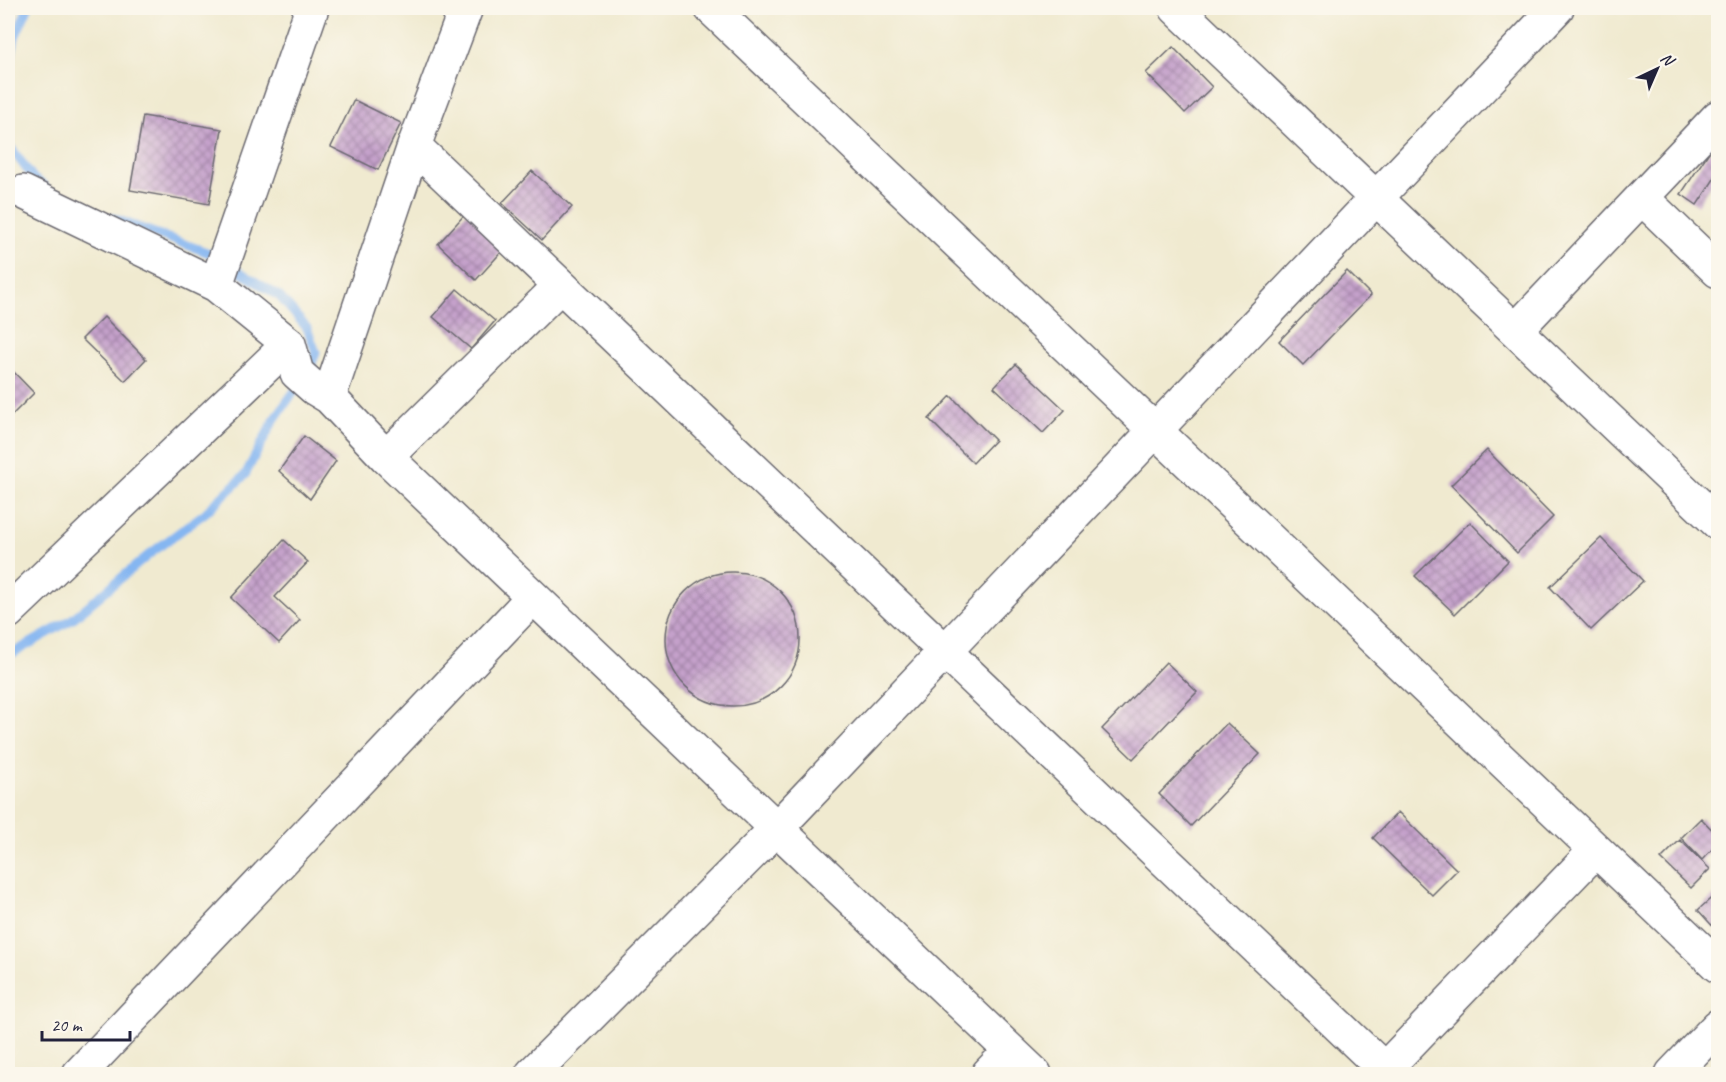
<svg xmlns="http://www.w3.org/2000/svg" width="1726" height="1082" font-family="Caveat,sans-serif">
<style>
.lines{fill:none;stroke-linecap:round;stroke-linejoin:round}
.stream{stroke:#85b6f1;stroke-width:9}
.building{fill:url(#building-cross-hatch)}
.minor-casing{stroke:#6a686f;stroke-width:36}
.minor{stroke:#fff;stroke-width:33}
</style>
<defs>
<pattern id="building-cross-hatch" width="8" height="8" patternUnits="userSpaceOnUse" patternTransform="scale(1.5)"><rect width="8" height="8" fill="#c5a1cb"/><path d="M0 0l8 8M0 8l8-8" fill="none" stroke="#a083a6"/></pattern>
</defs>
<rect width="100%" height="100%" fill="#fbf7ec"/>
<filter id="ink" filterUnits="userSpaceOnUse"><feTurbulence type="fractalNoise" baseFrequency=".0167" numOctaves="2"/><feDisplacementMap in="SourceGraphic" scale="12" xChannelSelector="R" yChannelSelector="G"/><feConvolveMatrix kernelMatrix="1 2 1 2 8 2 1 2 1" color-interpolation-filters="sRGB"/></filter>
<filter id="wash" filterUnits="userSpaceOnUse"><feTurbulence type="fractalNoise" baseFrequency=".008" numOctaves="4" result="noise"/><feDisplacementMap in="SourceGraphic" scale="24" xChannelSelector="R" yChannelSelector="G"/><feGaussianBlur stdDeviation="1.35" result="paint"/><feColorMatrix in="noise" values="0 0 0 0 0 0 0 0 0 0 0 0 0 0 0 0 0 1.4 0 .05"/><feComposite in="paint" operator="in"/></filter>
<g filter="url(#wash)">
<rect width="100%" height="100%" fill="#f0ead0"/>
<g class="lines">
<!-- stream -->
<path class="stream" d="M8 71 15 37 28 8
M8 139V144L34 179 44 185
M113 218 212 254
M8 656 71 620 151 553 205 513 245 475 274 420 310 369 316 352 307 328 279 296 232 267"/>
</g>
<g id="blocks">
<!-- building -->
<path class="building" d="M1173 47 1212 87 1185 113 1146 73Z
M354 100 401 123 378 170 331 147Z
M143 116 222 129 209 204 130 190Z
M1711 149 1718 154V173L1697 205 1681 194Z
M532 171 572 207 542 240 502 203Z
M467 212 505 248 476 280 438 244Z
M1347 271 1371 295 1303 365 1279 341Z
M457 289 495 321 471 349 433 317Z
M104 317 146 359 125 381 82 339Z
M1016 364 1065 410 1043 433 994 387Z
M8 366 34 393 8 419Z
M951 396 995 440 973 463 929 419Z
M304 436 336 461 310 499 279 471Z
M1487 450 1553 517 1517 553 1451 485Z
M1470 522 1508 561 1455 614 1415 576Z
M1601 538 1643 581 1591 630 1550 587Z
M284 540 308 562 275 597 300 620 279 643 231 598Z
M666 639a67 67 0 1 1 134 0a67 67 0 1 1-134 0Z
M1166 662 1197 692 1133 759 1102 729Z
M1227 723 1260 754 1191 826 1159 794Z
M1398 812 1457 870 1432 895 1373 838Z
M1701 818 1718 836V843L1702 860 1681 838Z
M1680 840 1710 869 1691 888 1661 859Z
M1718 892V932L1698 910Z"/>
</g>
</g>
<g filter="url(#ink)">
<use href="#blocks" fill-opacity="0" stroke="#6a686f" stroke-width="1.5"/>
<g class="lines">
<defs>
<path id="minor" d="M711 8 1718 966
M1176 8 1718 523
M414 146 1385 1070
M23 192 216 285 289 344 297 373 314 388 329 397 386 457 1035 1074
M1642 198 1718 271
M216 285 312 8
M1516 330 1718 117
M329 397 414 146 466 8
M386 457 560 286
M8 612 289 344
M79 1074 533 597
M532 1074 776 829 1557 8
M988 1074 1010 1051
M1380 1074 1596 850
M1672 1074 1718 1026"/>
</defs>
<!-- minor casing -->
<use href="#minor" class="minor-casing"/>
<!-- minor -->
<use href="#minor" class="minor"/>
</g>
</g>
<!-- margin -->
<rect width="1726" height="1082" fill="none" stroke="#fbf7ec" stroke-width="30"/>
<!-- north arrow -->
<g transform="translate(1657 69) rotate(44)" stroke="#fbf7ec" stroke-width="4.5" paint-order="stroke">
<path d="M0-4.5L10 22L0 15L-10 22Z" fill="#22223b"/>
<text y="-9" font-size="16" font-weight="bold" text-anchor="middle" fill="#22223b">N</text>
</g>
<!-- scale -->
<path d="M42 1031v9h88v-9" fill="none" stroke="#22223b" stroke-width="3"/>
<text x="51" y="1031" font-size="18" fill="#22223b" stroke="#fbf7ec" stroke-width="4.5" paint-order="stroke">20 m</text>
</svg>
